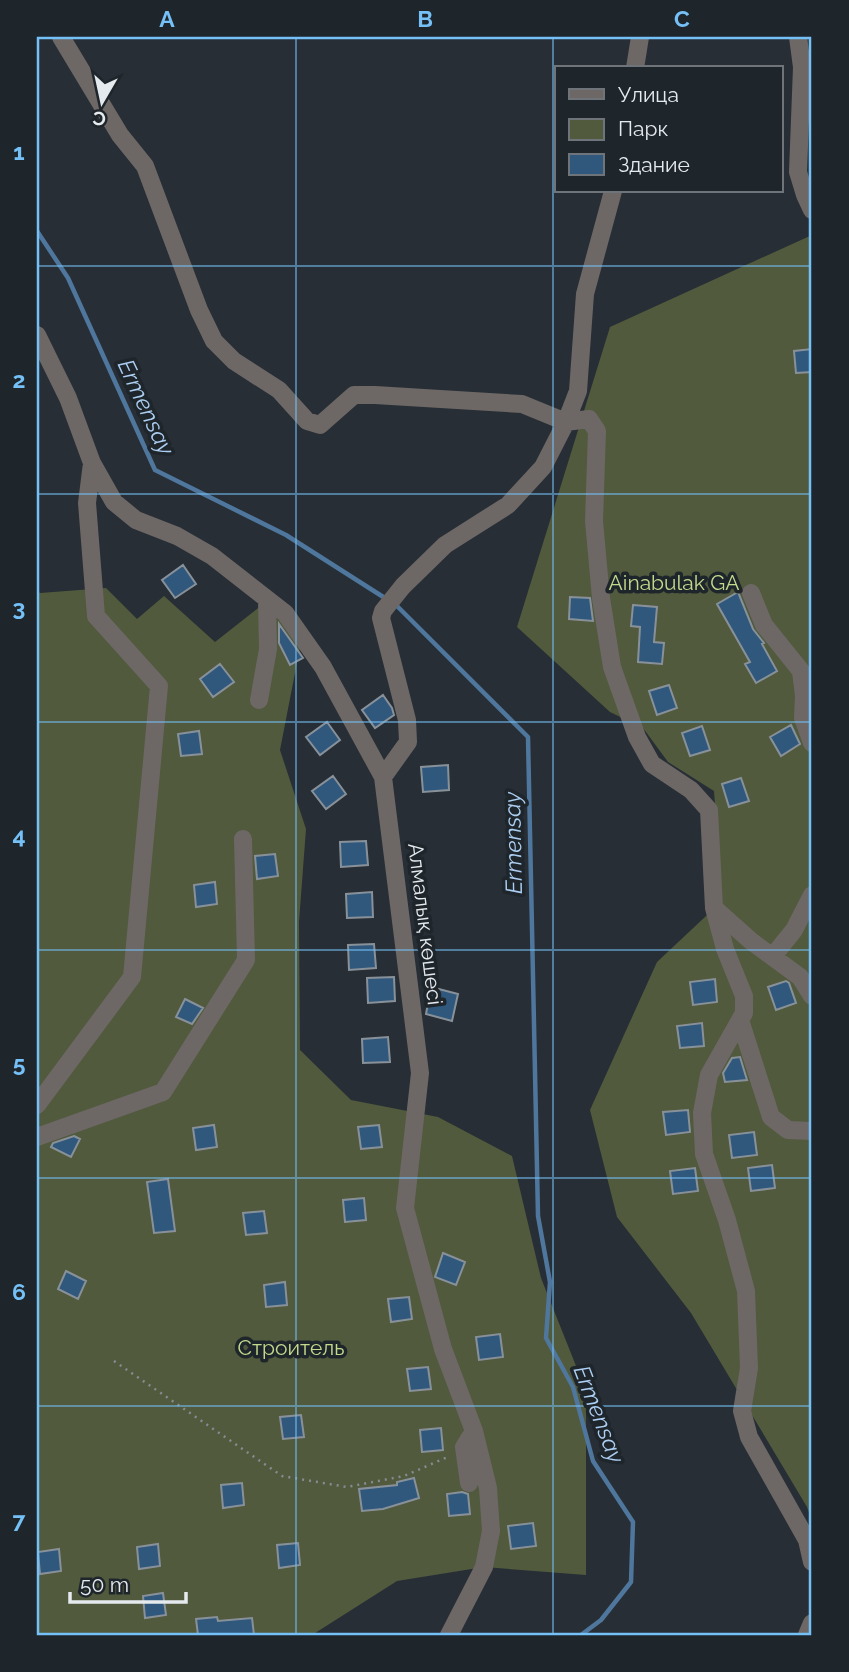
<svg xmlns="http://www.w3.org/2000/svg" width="849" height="1672" font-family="Raleway,sans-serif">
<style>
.green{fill:#515a3d}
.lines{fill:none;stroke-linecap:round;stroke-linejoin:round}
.stream{stroke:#4f769c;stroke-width:4.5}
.building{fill:#30587c;stroke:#889199;stroke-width:2}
.path{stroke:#868c91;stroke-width:2.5;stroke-dasharray:2 5;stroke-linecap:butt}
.minor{stroke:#6d6865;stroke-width:18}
.grid{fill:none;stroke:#75c0f6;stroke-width:2;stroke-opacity:0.55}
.labels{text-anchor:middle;stroke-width:7;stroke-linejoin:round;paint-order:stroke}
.park-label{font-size:21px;fill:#c3da8c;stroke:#1e252b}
.street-label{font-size:21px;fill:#e5eaee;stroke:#1e252b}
.water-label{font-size:23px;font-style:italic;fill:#accef2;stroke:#1e252b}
.neatline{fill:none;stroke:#75c0f6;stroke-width:2.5}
.grid-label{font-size:23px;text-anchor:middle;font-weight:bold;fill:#75c0f6}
</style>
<rect width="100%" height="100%" fill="#272e35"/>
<!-- green -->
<path class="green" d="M812 235V1521L807 1507 691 1313 617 1217 590 1110 657 962 722 901 714 791 668 762 643 728 610 712 517 627 610 327Z
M106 588 137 619 164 596 215 642 267 601 302 637 280 750 306 829 299 922 300 1050 351 1100 438 1117 512 1156 541 1278 586 1391V1575L484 1567 397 1581 312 1635H37V590L40 593Z"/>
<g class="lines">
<!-- stream -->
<path class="stream" d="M37 231 68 278 155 470 286 535 388 600
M395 604 528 737 538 1216 550 1282 546 1338 573 1387 593 1461 633 1522 631 1582 601 1620 581 1635"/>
</g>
<!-- building -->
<path class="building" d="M812 349V372L796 373 794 351Z
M183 565 196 584 175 598 162 580Z
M738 592 753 629 764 643 762 644 777 671 756 683 745 664 750 662 717 604Z
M570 597 590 598 593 621 569 619Z
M633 605 657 607 654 642 664 643 662 664 638 662 640 627 631 626Z
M279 624 303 658 290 665 279 643Z
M220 664 234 682 213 697 200 679Z
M669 685 677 708 657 715 649 691Z
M383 695 392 708 394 715 375 728 362 710Z
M327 722 340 740 320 755 306 737Z
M791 725 800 744 781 756 770 737Z
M702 726 710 750 690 756 682 733Z
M199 731 202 754 181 756 178 734Z
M448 765 449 790 423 792 421 767Z
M333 776 346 794 326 809 312 791Z
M741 778 749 801 729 807 722 784Z
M366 841 368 865 341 867 340 842Z
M275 854 278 876 257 879 255 856Z
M215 882 217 904 196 907 194 885Z
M372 892 373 917 347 918 346 894Z
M374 944 376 968 349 970 348 945Z
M394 977 395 1001 368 1003 367 978Z
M715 979 717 1002 693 1005 690 982Z
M786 981 789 983 796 1003 776 1010 768 987Z
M431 987 458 994 452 1021 426 1014Z
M185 999 203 1008 192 1024 176 1017Z
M702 1023 704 1046 680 1048 677 1026Z
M388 1037 390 1062 363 1063 362 1039Z
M740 1057 747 1080 725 1082 723 1073 732 1058Z
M688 1110 690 1132 666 1135 663 1112Z
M214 1125 217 1147 196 1150 193 1128Z
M379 1125 382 1147 361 1149 358 1127Z
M754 1132 757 1155 732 1158 729 1135Z
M74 1136 80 1139 71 1157 51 1147 53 1143Z
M772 1165 775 1188 751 1191 748 1168Z
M695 1168 698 1191 673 1194 670 1171Z
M168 1179 175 1231 154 1233 147 1182Z
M364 1198 366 1220 345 1222 343 1200Z
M264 1211 267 1233 246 1235 243 1213Z
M443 1253 465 1262 456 1285 435 1277Z
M66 1271 86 1281 78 1299 58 1289Z
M285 1282 287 1305 266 1307 264 1285Z
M409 1297 412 1319 391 1322 388 1299Z
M500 1334 503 1357 479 1360 476 1337Z
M428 1367 431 1389 410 1391 407 1369Z
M301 1415 304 1437 283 1439 280 1417Z
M441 1428 443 1450 422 1452 420 1430Z
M414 1478 419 1498 383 1509 362 1511 359 1489 397 1485V1482Z
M242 1483 244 1505 223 1508 221 1485Z
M462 1492 468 1494 470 1514 449 1516 447 1494Z
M533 1523 536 1546 511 1549 508 1526Z
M298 1543 300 1565 279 1568 277 1545Z
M158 1544 160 1566 139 1569 137 1547Z
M59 1549 61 1571 40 1574 38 1552Z
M163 1593 166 1615 145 1618 143 1596Z
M217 1617 218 1621 252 1618 254 1635H198L196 1619Z"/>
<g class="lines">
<!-- path -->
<path class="path" d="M114 1361 282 1476 347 1487 404 1476 450 1456"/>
<!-- minor -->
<path class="minor" d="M61 37 120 135 145 166 199 310 214 341 234 361 279 390 307 421 320 425 354 395H375L522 404 566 422 589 419 597 431 594 521 601 598 612 667 637 737 652 764 691 790 709 810 714 908 725 949 744 996V1013L709 1075 702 1113 704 1154 727 1220 746 1291 749 1368 742 1411 749 1437 807 1540 812 1562
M798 37 802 67 798 172 805 195 812 210
M635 68 640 37
M37 335 68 398 92 463 114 502 136 520 177 536 212 556 285 613 323 667 383 777 420 1073 405 1208 443 1349 474 1431 488 1488 491 1531 484 1567 449 1635
M751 593 764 625 801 671 804 696 803 718 812 743
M259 700 268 649 267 601
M383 777 408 742 407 720 381 618 383 611 403 586 445 545 508 505 543 467 566 422 578 391 585 294 613 191
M714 908 751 941 800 977 812 996
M773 956 794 930 812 895
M740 1020 771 1117 788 1130 812 1131
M37 1105 132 977 159 686 96 616 87 503 92 463
M37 1137 163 1092 246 960 243 839
M469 1483 464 1447 474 1431
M807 1635 812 1623"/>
</g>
<!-- grid -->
<path class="grid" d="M296 37V1635M553 37V1635M37 266H812M37 494H812M37 722H812M37 950H812M37 1178H812M37 1406H812"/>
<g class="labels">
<!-- park labels -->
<g class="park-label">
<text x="674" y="590">Ainabulak GA</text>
<text x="291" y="1355">Строитель</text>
</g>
<!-- street labels -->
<g class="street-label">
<text transform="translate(425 924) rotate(83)" y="7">Алмалық көшесі</text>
</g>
<!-- water labels -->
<g class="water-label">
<text transform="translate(146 407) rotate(65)" y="8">Ermensay</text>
<text transform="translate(513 843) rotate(-91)" y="8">Ermensay</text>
<text transform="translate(599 1414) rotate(69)" y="8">Ermensay</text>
</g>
</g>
<!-- border -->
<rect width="849" height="1672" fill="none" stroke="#1e252b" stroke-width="77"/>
<!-- legend -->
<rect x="555" y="66" width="228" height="126" fill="#1e252b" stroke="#6e7479" stroke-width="2"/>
<rect x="569" y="89" width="35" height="10" fill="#6d6865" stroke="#6e7479" stroke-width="2"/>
<text x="618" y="102" font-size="21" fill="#e5eaee">Улица</text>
<rect x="569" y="119" width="35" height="21" fill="#515a3d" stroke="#6e7479" stroke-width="2"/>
<text x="618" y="136" font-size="21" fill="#e5eaee">Парк</text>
<rect x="569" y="154" width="35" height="21" fill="#30587c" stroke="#6e7479" stroke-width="2"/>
<text x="618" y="172" font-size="21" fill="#e5eaee">Здание</text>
<!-- north arrow -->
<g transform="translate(102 102) rotate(189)" stroke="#1e252b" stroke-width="5" paint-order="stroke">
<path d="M0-5L12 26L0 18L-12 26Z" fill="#e5eaee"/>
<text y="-10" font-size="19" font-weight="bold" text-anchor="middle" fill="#e5eaee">С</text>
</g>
<!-- scale -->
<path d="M70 1592v10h116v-10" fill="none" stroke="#e5eaee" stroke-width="3.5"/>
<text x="80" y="1592" font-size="21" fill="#e5eaee" stroke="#1e252b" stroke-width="5" paint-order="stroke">50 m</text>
<rect x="38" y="38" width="772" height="1596" class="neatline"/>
<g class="grid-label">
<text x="167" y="27">A</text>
<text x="425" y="27">B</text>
<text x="682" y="27">C</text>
<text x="19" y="160">1</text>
<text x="19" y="388">2</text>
<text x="19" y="616">3</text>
<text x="19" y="844">4</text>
<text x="19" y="1072">5</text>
<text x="19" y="1300">6</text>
<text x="19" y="1528">7</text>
</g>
</svg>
